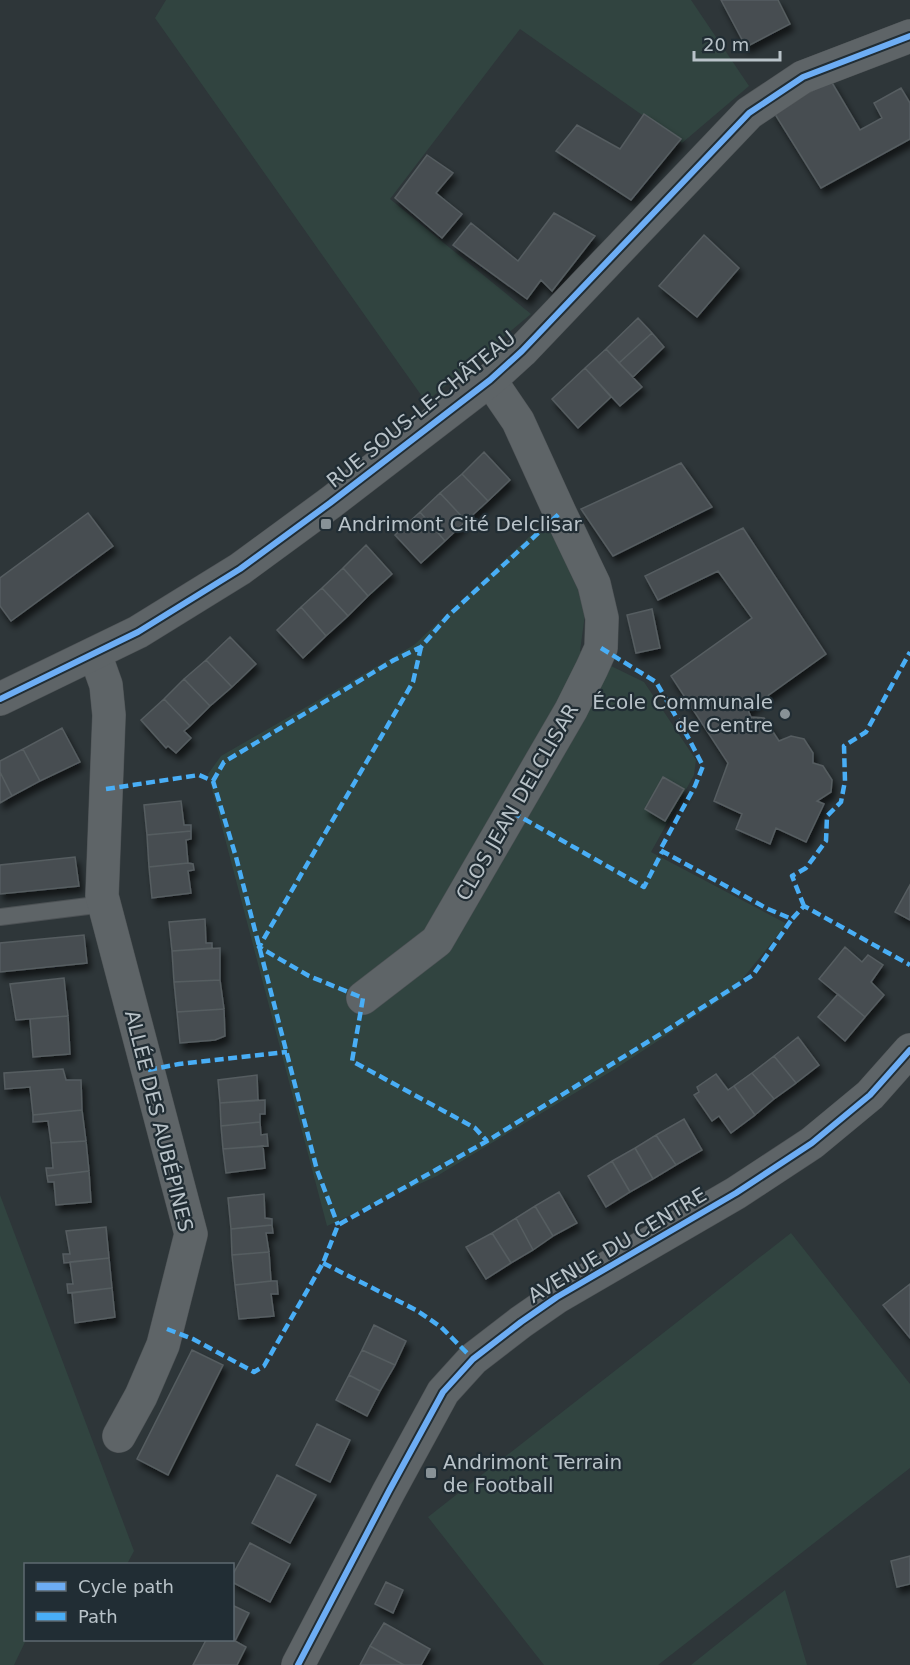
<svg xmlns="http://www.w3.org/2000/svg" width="910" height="1665" font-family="'DejaVu Sans',sans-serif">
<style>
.green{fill:#314440}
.building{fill:#474e51;stroke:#565d61;stroke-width:1.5;filter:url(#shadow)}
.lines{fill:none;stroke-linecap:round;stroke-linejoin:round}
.service-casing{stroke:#4c5154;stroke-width:18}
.minor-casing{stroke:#4c5154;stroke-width:34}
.tertiary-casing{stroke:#4c5154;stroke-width:34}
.service{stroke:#5e6467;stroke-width:16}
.minor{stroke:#5e6467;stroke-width:33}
.tertiary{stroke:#5e6467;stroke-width:33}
.quiet{stroke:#49aef6;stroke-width:4.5;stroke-dasharray:9 4.5;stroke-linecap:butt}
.cycleway-casing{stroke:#212d34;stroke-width:10}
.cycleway{stroke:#6dadf4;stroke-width:6}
.poi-dot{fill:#889297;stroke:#212d34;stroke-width:2}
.labels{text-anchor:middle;stroke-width:4.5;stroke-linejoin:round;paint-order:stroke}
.street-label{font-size:20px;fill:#b9c3c9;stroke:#212d34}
.poi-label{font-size:20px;fill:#b9c3c9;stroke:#212d34;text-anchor:start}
</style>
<defs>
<filter id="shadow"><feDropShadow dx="3.5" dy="6" stdDeviation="3" flood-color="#0009"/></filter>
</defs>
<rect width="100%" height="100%" fill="#2e3639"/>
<!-- green -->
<path class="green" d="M166 0H691L749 86 682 143 520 29 390 199 531 314 426 402 155 18Z
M545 522 566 562 586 607 580 651 644 682 696 760 694 775 651 852 787 924 731 993 615 1069 437 1176 327 1226 208 774 221 756 414 645Z
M0 1195 134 1551 127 1564H26V1640L14 1665H0Z
M791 1233 910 1384V1468L658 1665H544L428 1517Z
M785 1590 807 1665H691Z"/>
<!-- building -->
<path class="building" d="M721 0H778L790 24 746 47Z
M831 81 860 130 882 118 874 103 901 88 910 103V139L821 188 773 111Z
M644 114 681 139 631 200 556 151 577 125 620 149Z
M427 155 453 173 436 193 462 214 442 238 395 198Z
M554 213 595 236 552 291 541 280 527 299 453 245 471 223 518 261Z
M704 235 739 268 697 317 659 286Z
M638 318 652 333 619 363 606 349Z
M652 333 664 347 633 377 619 363Z
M606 349 642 387 620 406 585 368Z
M585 368 611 397 578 428 552 399Z
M484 452 510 480 488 501 462 474Z
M681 463 712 507 613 556 581 509Z
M462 474 488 501 466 521 440 493Z
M440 493 466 521 445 541 420 512Z
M420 512 445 541 421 563 395 535Z
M88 513 113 546 11 621 0 606V578Z
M743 528 826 654 748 710 751 717 764 718 779 741 791 736 804 739 813 753V763L823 766 832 780 831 792 817 801 824 804 806 842 776 828 770 844 736 829 742 814 714 801 728 763 671 676 752 618 718 571 658 600 645 576Z
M366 545 392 574 368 596 343 568Z
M343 568 368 596 348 616 322 588Z
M322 588 348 616 326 636 301 607Z
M301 607 326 636 303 658 277 630Z
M652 609 660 648 636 653 627 615Z
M230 637 256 664 232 687 206 660Z
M206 660 232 687 210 706 184 679Z
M184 679 210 706 190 726 164 699Z
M164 699 190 726 184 731 191 738 176 753 168 746 166 748 141 720Z
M62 728 80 762 40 781 23 749Z
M23 749 40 781 12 796 0 772V761Z
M0 772 12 796 0 803Z
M663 777 684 789 665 821 645 809Z
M181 801 184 825H191V831L147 835 144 805Z
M191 831V839L186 840 188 863 149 867 147 835Z
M75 857 79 886 0 894V865Z
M188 863 193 864 194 870 188 871 191 893 152 898 149 867Z
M910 885V920L895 912Z
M205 919 206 943H212V948L172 951 169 922Z
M84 935 87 963 0 972V943Z
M845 947 862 962 868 955 883 965 871 982 884 995 865 1017 819 979Z
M220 948V980L174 982 172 951Z
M64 978 68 1016 16 1020 10 984Z
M220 980 224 1009 177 1012 174 982Z
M838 994 865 1017 845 1041 818 1017Z
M224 1009 225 1036 215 1040 180 1043 177 1012Z
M68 1016 70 1054 33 1057 30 1019Z
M798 1037 819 1065 796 1083 774 1056Z
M774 1056 796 1083 774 1099 752 1073Z
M63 1069 66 1080H81L82 1110 33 1115 30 1087 5 1089 4 1073Z
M752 1073 774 1099 755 1115 734 1086Z
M716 1074 728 1090 734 1086 755 1115 731 1133 719 1116 712 1121 694 1095 699 1092 697 1087Z
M257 1075 258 1100 220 1103 218 1080Z
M265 1100V1114H260V1122L221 1126 220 1103Z
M82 1110 86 1141 51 1143 48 1121 33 1122V1115Z
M684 1119 702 1150 676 1165 656 1135Z
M260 1122 261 1135 267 1134 268 1146 223 1149 221 1126Z
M656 1135 676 1165 653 1179 635 1148Z
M86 1141 89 1171 47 1176 46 1168H53L51 1143Z
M263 1146 265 1168 226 1173 223 1149Z
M635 1148 653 1179 630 1192 612 1161Z
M612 1161 630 1192 606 1207 588 1176Z
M89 1171 91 1202 56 1205 54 1182H48L47 1176Z
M559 1192 577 1223 553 1236 535 1206Z
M264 1194 265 1218 272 1219V1225L231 1229 228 1198Z
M535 1206 553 1236 533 1250 516 1218Z
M516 1218 533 1250 511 1263 492 1233Z
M272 1225 273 1233H266L269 1252 232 1255 231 1229Z
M106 1227 109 1258 64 1263 63 1254H70L66 1231Z
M492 1233 511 1263 486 1279 466 1247Z
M269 1252 271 1281 235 1285 232 1255Z
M109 1258 112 1288 68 1293 67 1284H73L70 1262Z
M271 1281H277L278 1294H271L274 1316 239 1319 235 1285Z
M910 1284V1338L883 1305Z
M112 1288 115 1317 75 1323 72 1293Z
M374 1325 406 1341 395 1365 362 1350Z
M192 1350 223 1365 168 1475 137 1459Z
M362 1350 395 1365 380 1391 349 1375Z
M349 1375 380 1391 367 1416 336 1400Z
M317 1424 350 1440 330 1482 296 1465Z
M277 1475 316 1495 290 1543 252 1523Z
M250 1543 290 1564 270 1602 232 1582V1576Z
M910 1556V1584L897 1587 891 1561Z
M386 1582 403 1590 393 1613 375 1604Z
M232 1605 249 1613 235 1641 246 1647 237 1665H193L206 1640H204H232Z
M384 1623 430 1649 421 1665H404L370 1646Z
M370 1646 404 1665H360Z"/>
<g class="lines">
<defs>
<path id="service" d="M0 917 104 904"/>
<path id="minor" d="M95 654 106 685 109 715 102 896 191 1234 163 1345 141 1396 119 1436
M363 998 437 941 571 710 592 668 601 648 602 618 594 584 560 513 518 421 490 380"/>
<path id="tertiary" d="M0 699 138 632 240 569 330 503 490 380 522 351 749 113 803 77 910 36
M298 1665 389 1491 443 1392 473 1359 521 1322 557 1297 736 1193 812 1143 870 1095 910 1050"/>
</defs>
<!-- service casing -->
<use href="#service" class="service-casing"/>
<!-- minor casing -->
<use href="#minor" class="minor-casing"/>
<!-- tertiary casing -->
<use href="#tertiary" class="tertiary-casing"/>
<!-- service -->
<use href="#service" class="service"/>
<!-- minor -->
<use href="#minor" class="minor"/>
<!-- tertiary -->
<use href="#tertiary" class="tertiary"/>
<!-- quiet -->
<path class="quiet" d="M421 647 413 682 259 947 309 976 363 998 352 1061 475 1128 487 1141
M601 648 656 682 689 739 703 766 695 786 660 850 768 909 792 919 804 906 910 965
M213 781 224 762 394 660 421 647 448 616 560 513
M106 789 199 775 213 781 236 857 317 1170 338 1225
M512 812 644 887 662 852
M804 906 792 876 806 868 826 841 827 816 841 802 845 781 844 746 866 732 910 652
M148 1070 179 1064 287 1052
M323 1263 416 1310 441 1327 473 1359
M167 1329 193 1339 254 1372 264 1366 323 1263 338 1225 487 1141 667 1030 753 975 792 919"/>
<defs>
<path id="cycleway" d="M0 699 138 632 240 569 330 503 490 380 522 351 749 113 803 77 910 36
M298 1665 389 1491 443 1392 473 1359 521 1322 557 1297 736 1193 812 1143 870 1095 910 1050"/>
</defs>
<!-- cycleway casing -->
<use href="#cycleway" class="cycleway-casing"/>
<!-- cycleway -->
<use href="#cycleway" class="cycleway"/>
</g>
<!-- markers -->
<g class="poi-dot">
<rect x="320" y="518" width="12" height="12" rx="3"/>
<circle cx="785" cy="714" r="6"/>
<rect x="425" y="1467" width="12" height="12" rx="3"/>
</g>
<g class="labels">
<!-- street labels -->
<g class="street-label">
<text transform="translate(421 409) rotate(-39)" y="7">RUE SOUS-LE-CHÂTEAU</text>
<text transform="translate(517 802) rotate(-60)" y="7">CLOS JEAN DELCLISAR</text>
<text transform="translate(159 1121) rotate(76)" y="7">ALLÉE DES AUBÉPINES</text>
<text transform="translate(617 1245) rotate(-31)" y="7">AVENUE DU CENTRE</text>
</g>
<!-- poi labels -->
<g class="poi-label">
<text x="338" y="531">Andrimont Cité Delclisar</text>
<text x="773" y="709" text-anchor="end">École Communale<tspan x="773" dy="23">de Centre</tspan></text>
<text x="443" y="1469">Andrimont Terrain<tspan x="443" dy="23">de Football</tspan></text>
</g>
</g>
<!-- legend -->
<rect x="24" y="1563" width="210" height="78" fill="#212d34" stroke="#5e6970" stroke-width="1.5"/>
<rect x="36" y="1582" width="30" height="9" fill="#6dadf4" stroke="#5e6970" stroke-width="1.5"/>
<text x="78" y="1593" font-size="18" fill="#b9c3c9">Cycle path</text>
<rect x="36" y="1612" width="30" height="9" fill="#49aef6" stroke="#5e6970" stroke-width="1.5"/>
<text x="78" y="1623" font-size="18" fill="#b9c3c9">Path</text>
<!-- scale -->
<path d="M694 51v9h86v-9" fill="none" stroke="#b9c3c9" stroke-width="3"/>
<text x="703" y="51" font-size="18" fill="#b9c3c9" stroke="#212d34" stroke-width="4.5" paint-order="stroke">20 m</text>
</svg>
